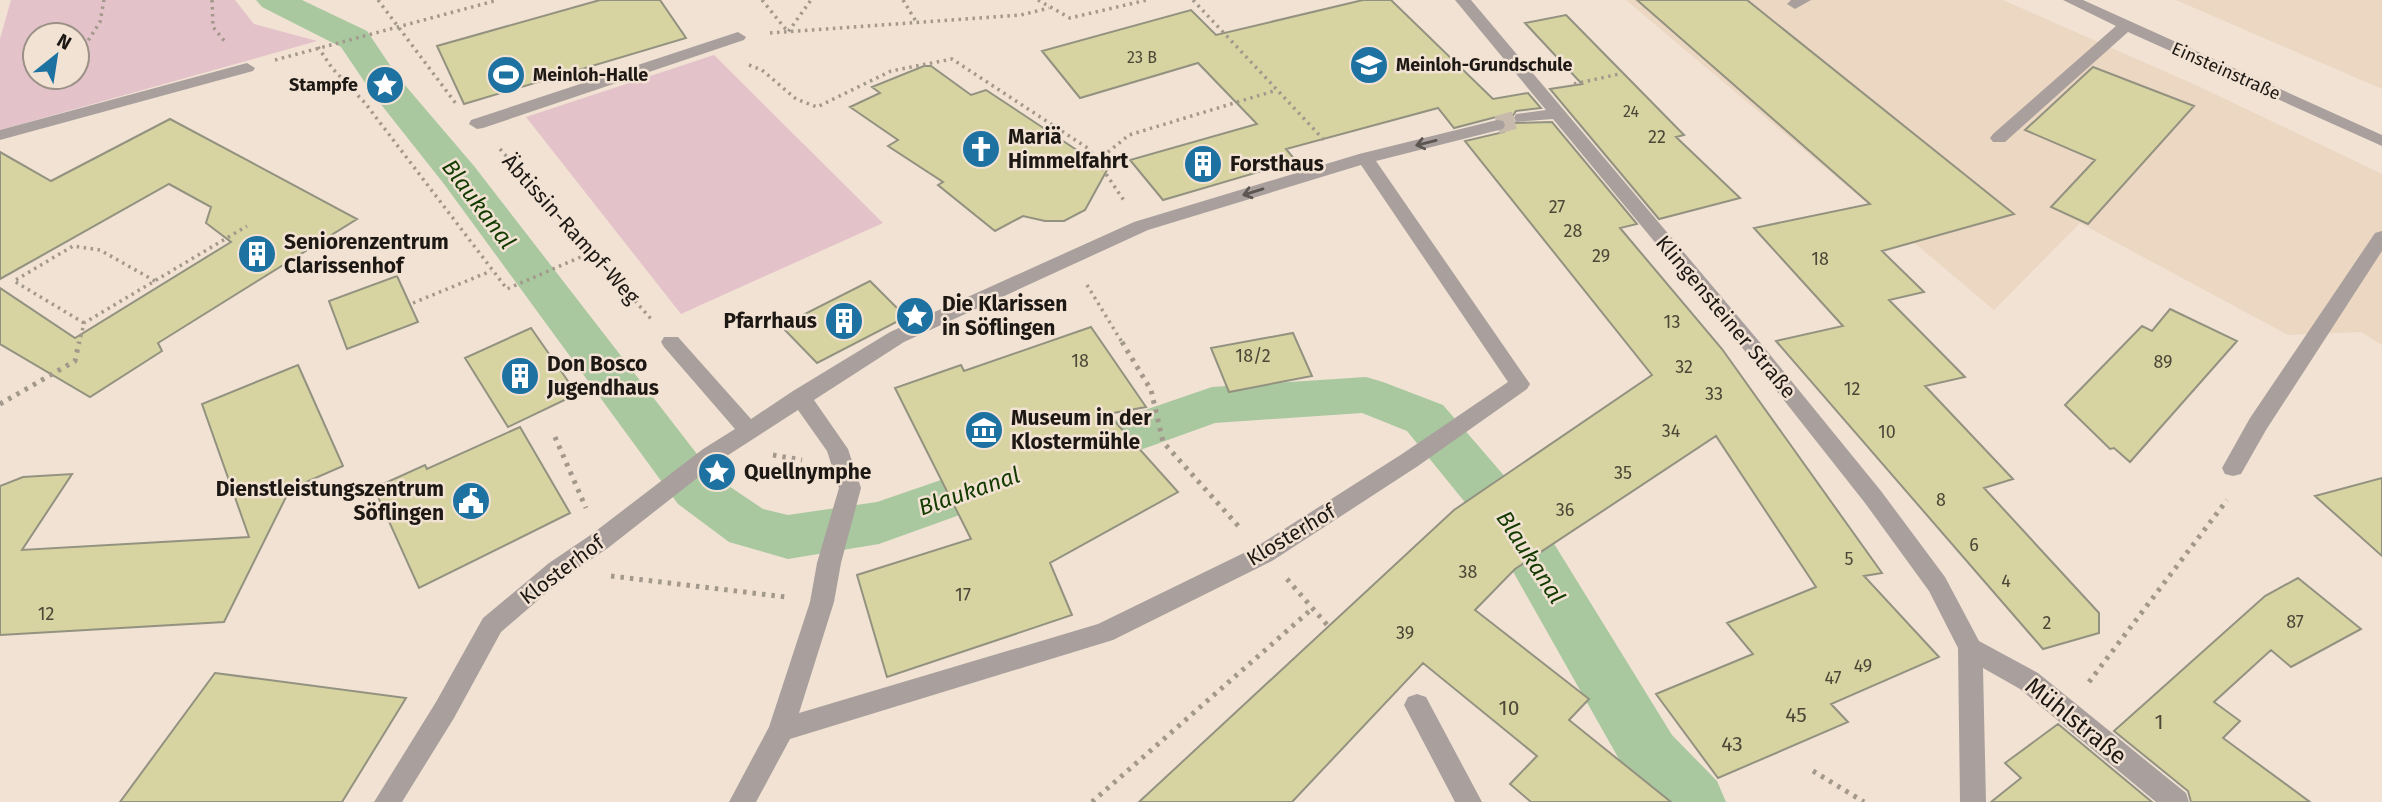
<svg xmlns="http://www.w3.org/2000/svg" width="2382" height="802" font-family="'Fira Sans',sans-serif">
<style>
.built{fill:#ebd7c2}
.green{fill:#e4c2ca;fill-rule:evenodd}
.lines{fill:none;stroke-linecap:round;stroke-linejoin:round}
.canal{fill:#a9c89f;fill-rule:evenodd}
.building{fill:#d8d4a2;stroke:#939280;stroke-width:2}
.minor-tunnel{stroke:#c7baad;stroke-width:18;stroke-dasharray:18 9;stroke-linecap:butt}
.path-far1{stroke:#a3988c;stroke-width:3.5;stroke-dasharray:2.5 4.5;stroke-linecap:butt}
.path{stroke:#a3988c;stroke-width:5;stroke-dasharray:3.5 6;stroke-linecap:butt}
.minor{fill:#a9a09d;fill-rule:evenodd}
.oneway{stroke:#5c5551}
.labels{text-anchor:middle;stroke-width:5;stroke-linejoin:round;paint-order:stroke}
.far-number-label{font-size:16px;fill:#4c4737}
.far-poi-label{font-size:18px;font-weight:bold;fill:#1d1813;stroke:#f1e2d3;text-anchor:start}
.far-street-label{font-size:18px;fill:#1d1813;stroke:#f1e2d3}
.number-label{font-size:18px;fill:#4c4737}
.poi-label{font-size:21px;font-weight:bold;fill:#1d1813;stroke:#f1e2d3;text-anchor:start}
.street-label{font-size:21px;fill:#1d1813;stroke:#f1e2d3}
.near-number-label{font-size:21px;fill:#4c4737}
.water-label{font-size:23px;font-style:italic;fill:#133b00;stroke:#f1e2d3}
.near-street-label{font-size:24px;fill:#1d1813;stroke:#f1e2d3}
</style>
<rect width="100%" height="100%" fill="#f1e2d3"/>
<!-- built -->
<path class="built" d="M1626 0H2003L2200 87 2382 174V345L2361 332 2288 335 2080 223 1994 310Z
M2177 0H2382V89L2176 0Z"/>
<!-- green -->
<path class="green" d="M11 0H235L254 24 317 41 0 130V39ZM35 35H77V77H35Z
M714 55 883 223 681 314 526 117Z"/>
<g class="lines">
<!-- canal -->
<path class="canal" d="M256 0H302L367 31 398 77 474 166 714 476 763 509 788 515 877 502 1212 387 1366 377 1383 382 1443 405 1532 508 1672 735 1717 781 1726 802H1653L1628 775 1494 538 1407 431 1362 413 1215 423 879 544 788 559 729 542 678 504 444 184 372 93 341 47 262 7Z"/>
</g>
<!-- building -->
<path class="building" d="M600 0H660L686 38 464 104 437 46Z
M1363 0H1391L1493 99 1528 93 1541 108 1516 111 1512 117 1514 123 1552 122 1637 224 1620 228 1722 349 1882 573 1864 576 1939 657 1831 704 1848 722 1718 778 1656 694 1753 654 1727 623 1816 587 1716 436 1515 569 1475 610 1589 699 1569 720 1671 802H1531L1510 784 1537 756 1423 663 1292 802H1139L1454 510 1652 375 1465 141 1504 132 1507 124 1503 118 1496 117 1454 128 1438 108 1286 149 1296 161 1163 200 1130 160 1257 124 1198 63 1080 98 1042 51 1191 10 1216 35Z
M1637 0H1747L2014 214 1882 251 1924 292 1889 300 1965 377 1925 386 2013 479 1984 488 2099 613V633L2043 649 1776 341 1843 326 1754 228 1870 204Z
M1566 15 1684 135 1676 137 1740 198 1659 219 1550 89 1582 84 1525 23Z
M924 66H931L971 95 986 90 1107 170 1085 210 1064 221H1045L1023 216 995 231 938 185 943 182 888 146 898 140 850 107 880 93 872 87Z
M2093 67 2194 106 2088 224 2051 207 2095 160 2025 130Z
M170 119 357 219 158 343 162 351 90 397 0 344V288L75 338 231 242 206 223 211 207 169 184 0 279V152L51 181Z
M397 276 418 322 347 349 329 301Z
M870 281 906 317 817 363 781 326Z
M2170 309 2237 341 2130 462 2114 448 2110 449 2065 405 2142 326 2152 331Z
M1091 327 1146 407 1108 414 1178 492 1050 563 1072 615 887 677 857 575 971 539 895 388 961 365 964 371Z
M531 328 577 394 508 427 465 358Z
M1293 333 1312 376 1229 392 1211 348Z
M298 365 343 466 290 489 224 622 0 635V486L23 477 72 474 22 550 249 537 202 404Z
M520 427 570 513 419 588 374 488 425 465 427 469Z
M2382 478V556L2315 496Z
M2298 578 2361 629 2291 667 2271 650 2214 702 2240 721 2223 738 2310 802H2191L2188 791 2114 731 2265 596Z
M215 673 406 698 342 802H120Z
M2058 724 2152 802H1991L2021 778 2005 763Z"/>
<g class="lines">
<!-- minor-tunnel -->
<path class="minor-tunnel" d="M1497 125 1522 118"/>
<!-- path-far1 -->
<path class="path-far1" d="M212 0 213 27 226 43
M378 0 457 105
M762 0 788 32 811 0
M903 0 917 23
M1038 0 1070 18 1147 0
M1193 0 1324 140
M770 33 1021 15 1049 8
M318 47 332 68 365 103 507 289 592 252
M77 58 100 22 104 0
M275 60 498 0
M749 65 762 70 796 99 817 107 891 71 952 59 1089 149 1125 202
M1574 84 1619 74
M53 88 62 77
M500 149 652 320
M1097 161 1129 135 1277 90
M1087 285 1123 344
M413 303 491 271
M84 323 14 281 73 246 100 250 155 281
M79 344 84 323 247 226"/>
<!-- path -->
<path class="path" d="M1122 342 1151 390 1163 442 1241 529
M0 404 75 361 79 342
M555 437 586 508
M773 455 802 460
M611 576 786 597
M1287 579 1329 627
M2089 682 2227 500
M1813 771 1864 802
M1092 802 1313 608"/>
<!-- minor -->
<path class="minor" d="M1455 0H1471L1763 346 1881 491 1945 577 1979 641 2038 673 2186 793 2189 802H2156L2020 689 1983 668 1986 802H1960L1958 648 1929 591 1865 503 1749 356 1553 119 1516 122 1514 118 1516 114 1546 110Z
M1791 0H1811L1795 9 1787 4Z
M2063 0H2083L2382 135V146L2128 32 2005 142H1993L1990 138 1993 134 2116 26Z
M738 32 746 37 744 40 483 128 477 129 469 124 471 120Z
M247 63 255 68 253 71 0 140V130Z
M1497 120 1503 121 1505 125 1503 129 1376 161 1530 384 1527 389 1418 466 1272 561 1113 640 790 739 756 802H729L769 727 810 602 817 563 839 488 827 451 798 410 719 461 608 548 565 577 501 632 454 718 402 802H374L436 702 483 618 549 563 592 534 703 449 735 429 664 347 661 342 664 337H678L751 419 793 391 890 332 1134 222 1359 154ZM1361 165 1508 382 1402 454 1256 547 1098 624 799 713 834 602 841 563 861 488 848 449 814 400 904 342 1148 230Z
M2382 231V251L2266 430 2241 474 2233 476 2225 474 2222 468 2250 418 2375 233Z
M1417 694 1426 697 1482 802H1455L1404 705 1408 697Z"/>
</g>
<!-- one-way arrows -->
<defs><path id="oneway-shaft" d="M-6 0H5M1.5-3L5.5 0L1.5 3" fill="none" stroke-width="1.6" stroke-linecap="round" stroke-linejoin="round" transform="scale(1.75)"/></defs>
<g class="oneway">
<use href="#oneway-shaft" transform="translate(1426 143) rotate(166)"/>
<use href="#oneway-shaft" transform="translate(1253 192) rotate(163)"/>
</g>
<!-- icons -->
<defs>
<symbol id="school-disc" viewBox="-11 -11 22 22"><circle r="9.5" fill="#1d72a2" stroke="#f1e2d3"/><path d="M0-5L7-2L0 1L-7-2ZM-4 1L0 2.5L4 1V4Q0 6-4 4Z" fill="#fff"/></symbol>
<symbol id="stadium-disc" viewBox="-11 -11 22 22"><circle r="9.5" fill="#1d72a2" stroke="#f1e2d3"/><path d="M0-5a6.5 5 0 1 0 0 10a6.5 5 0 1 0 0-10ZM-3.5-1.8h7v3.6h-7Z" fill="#fff"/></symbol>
<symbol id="sight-disc" viewBox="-11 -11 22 22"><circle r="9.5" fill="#1d72a2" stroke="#f1e2d3"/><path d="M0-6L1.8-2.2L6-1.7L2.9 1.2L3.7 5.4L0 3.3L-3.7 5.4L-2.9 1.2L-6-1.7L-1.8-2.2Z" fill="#fff"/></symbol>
<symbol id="church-disc" viewBox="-11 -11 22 22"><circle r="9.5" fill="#1d72a2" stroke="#f1e2d3"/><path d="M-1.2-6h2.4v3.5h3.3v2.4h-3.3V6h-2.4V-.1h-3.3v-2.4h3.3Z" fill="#fff"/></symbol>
<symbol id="building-disc" viewBox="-11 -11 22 22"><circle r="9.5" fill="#1d72a2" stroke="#f1e2d3"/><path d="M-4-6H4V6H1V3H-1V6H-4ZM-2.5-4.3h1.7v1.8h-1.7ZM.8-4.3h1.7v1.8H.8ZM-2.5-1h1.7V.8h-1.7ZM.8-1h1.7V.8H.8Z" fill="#fff"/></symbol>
<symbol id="museum-disc" viewBox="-11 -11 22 22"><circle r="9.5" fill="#1d72a2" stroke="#f1e2d3"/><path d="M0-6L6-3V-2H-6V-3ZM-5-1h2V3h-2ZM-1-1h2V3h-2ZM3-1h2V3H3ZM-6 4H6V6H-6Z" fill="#fff"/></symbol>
<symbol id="civic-disc" viewBox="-11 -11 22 22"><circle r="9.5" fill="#1d72a2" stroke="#f1e2d3"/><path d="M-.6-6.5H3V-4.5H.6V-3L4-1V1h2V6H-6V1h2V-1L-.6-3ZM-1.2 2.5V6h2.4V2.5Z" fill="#fff"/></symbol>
</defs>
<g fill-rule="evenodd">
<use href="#school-disc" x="1347" y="43" width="44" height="44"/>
<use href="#stadium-disc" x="484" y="53" width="44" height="44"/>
<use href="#sight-disc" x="363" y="63" width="44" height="44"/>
<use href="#church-disc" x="959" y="127" width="44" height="44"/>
<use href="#building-disc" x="1181" y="142" width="44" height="44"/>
<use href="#building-disc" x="235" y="232" width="44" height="44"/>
<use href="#sight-disc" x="893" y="294" width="44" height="44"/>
<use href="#building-disc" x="822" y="299" width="44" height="44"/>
<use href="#building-disc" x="498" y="354" width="44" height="44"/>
<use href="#museum-disc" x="962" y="408" width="44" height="44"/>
<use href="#sight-disc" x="695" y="450" width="44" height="44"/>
<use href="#civic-disc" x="449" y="479" width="44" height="44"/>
</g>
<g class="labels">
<!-- far-number labels -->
<g class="far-number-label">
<text x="1142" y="63">23 B</text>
<text x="1631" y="117">24</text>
</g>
<!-- far-poi labels -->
<g class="far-poi-label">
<text x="1396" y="71">Meinloh-Grundschule</text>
<text x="533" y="81">Meinloh-Halle</text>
<text x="358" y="91" text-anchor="end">Stampfe</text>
</g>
<!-- far-street labels -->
<g class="far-street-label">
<text transform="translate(2226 71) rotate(24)" y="6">Einsteinstraße</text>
</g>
<!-- number labels -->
<g class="number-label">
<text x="1657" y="143">22</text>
<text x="1557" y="213">27</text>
<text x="1573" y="237">28</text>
<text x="1601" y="262">29</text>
<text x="1820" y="265">18</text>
<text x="1672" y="328">13</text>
<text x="1253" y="362">18/2</text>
<text x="1080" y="367">18</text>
<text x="2163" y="368">89</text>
<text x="1684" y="373">32</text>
<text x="1852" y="395">12</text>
<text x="1714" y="400">33</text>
<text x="1671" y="437">34</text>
<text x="1887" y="438">10</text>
<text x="1623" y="479">35</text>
<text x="1941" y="506">8</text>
<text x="1565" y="516">36</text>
<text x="1974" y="551">6</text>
<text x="1849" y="565">5</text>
<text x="1468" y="578">38</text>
<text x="2006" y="587">4</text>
<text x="963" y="601">17</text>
<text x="46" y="620">12</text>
<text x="2295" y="628">87</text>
<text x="2047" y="629">2</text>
<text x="1405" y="639">39</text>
<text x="1863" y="672">49</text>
<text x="1833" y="684">47</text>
</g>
<!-- poi labels -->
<g class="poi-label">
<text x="1008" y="144">Mariä<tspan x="1008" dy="24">Himmelfahrt</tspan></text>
<text x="1230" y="171">Forsthaus</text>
<text x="284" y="249">Seniorenzentrum<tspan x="284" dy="24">Clarissenhof</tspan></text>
<text x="942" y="311">Die Klarissen<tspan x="942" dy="24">in Söflingen</tspan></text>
<text x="817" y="328" text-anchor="end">Pfarrhaus</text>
<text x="547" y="371">Don Bosco<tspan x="547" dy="24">Jugendhaus</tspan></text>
<text x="1011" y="425">Museum in der<tspan x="1011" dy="24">Klostermühle</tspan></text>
<text x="744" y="479">Quellnymphe</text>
<text x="444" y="496" text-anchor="end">Dienstleistungszentrum<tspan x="444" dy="24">Söflingen</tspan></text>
</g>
<!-- street labels -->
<g class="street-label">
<text transform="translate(571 229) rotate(48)" y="7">Äbtissin-Rampf-Weg</text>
<text transform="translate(1726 317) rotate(50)" y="7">Klingensteiner Straße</text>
<text transform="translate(1291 535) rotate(-31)" y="7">Klosterhof</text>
<text transform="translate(562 570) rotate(-37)" y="7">Klosterhof</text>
</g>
<!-- near-number labels -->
<g class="near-number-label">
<text x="1509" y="715">10</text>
<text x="1796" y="722">45</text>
<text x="2159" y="729">1</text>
<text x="1732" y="751">43</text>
</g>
<!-- water labels -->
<g class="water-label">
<text transform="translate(479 204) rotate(53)" y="8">Blaukanal</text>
<text transform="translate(969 491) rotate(-19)" y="8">Blaukanal</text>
<text transform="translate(1531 557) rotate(57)" y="8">Blaukanal</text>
</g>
<!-- near-street labels -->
<g class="near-street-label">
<text transform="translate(2076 721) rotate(39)" y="8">Mühlstraße</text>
</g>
</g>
<!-- north arrow -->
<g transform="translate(56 56) rotate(30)"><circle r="33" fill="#f1e2d3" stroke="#9c9186" stroke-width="2"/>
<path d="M0-5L12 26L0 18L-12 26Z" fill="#1d72a2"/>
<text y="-10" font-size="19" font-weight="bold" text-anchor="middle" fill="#1d1813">N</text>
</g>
</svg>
